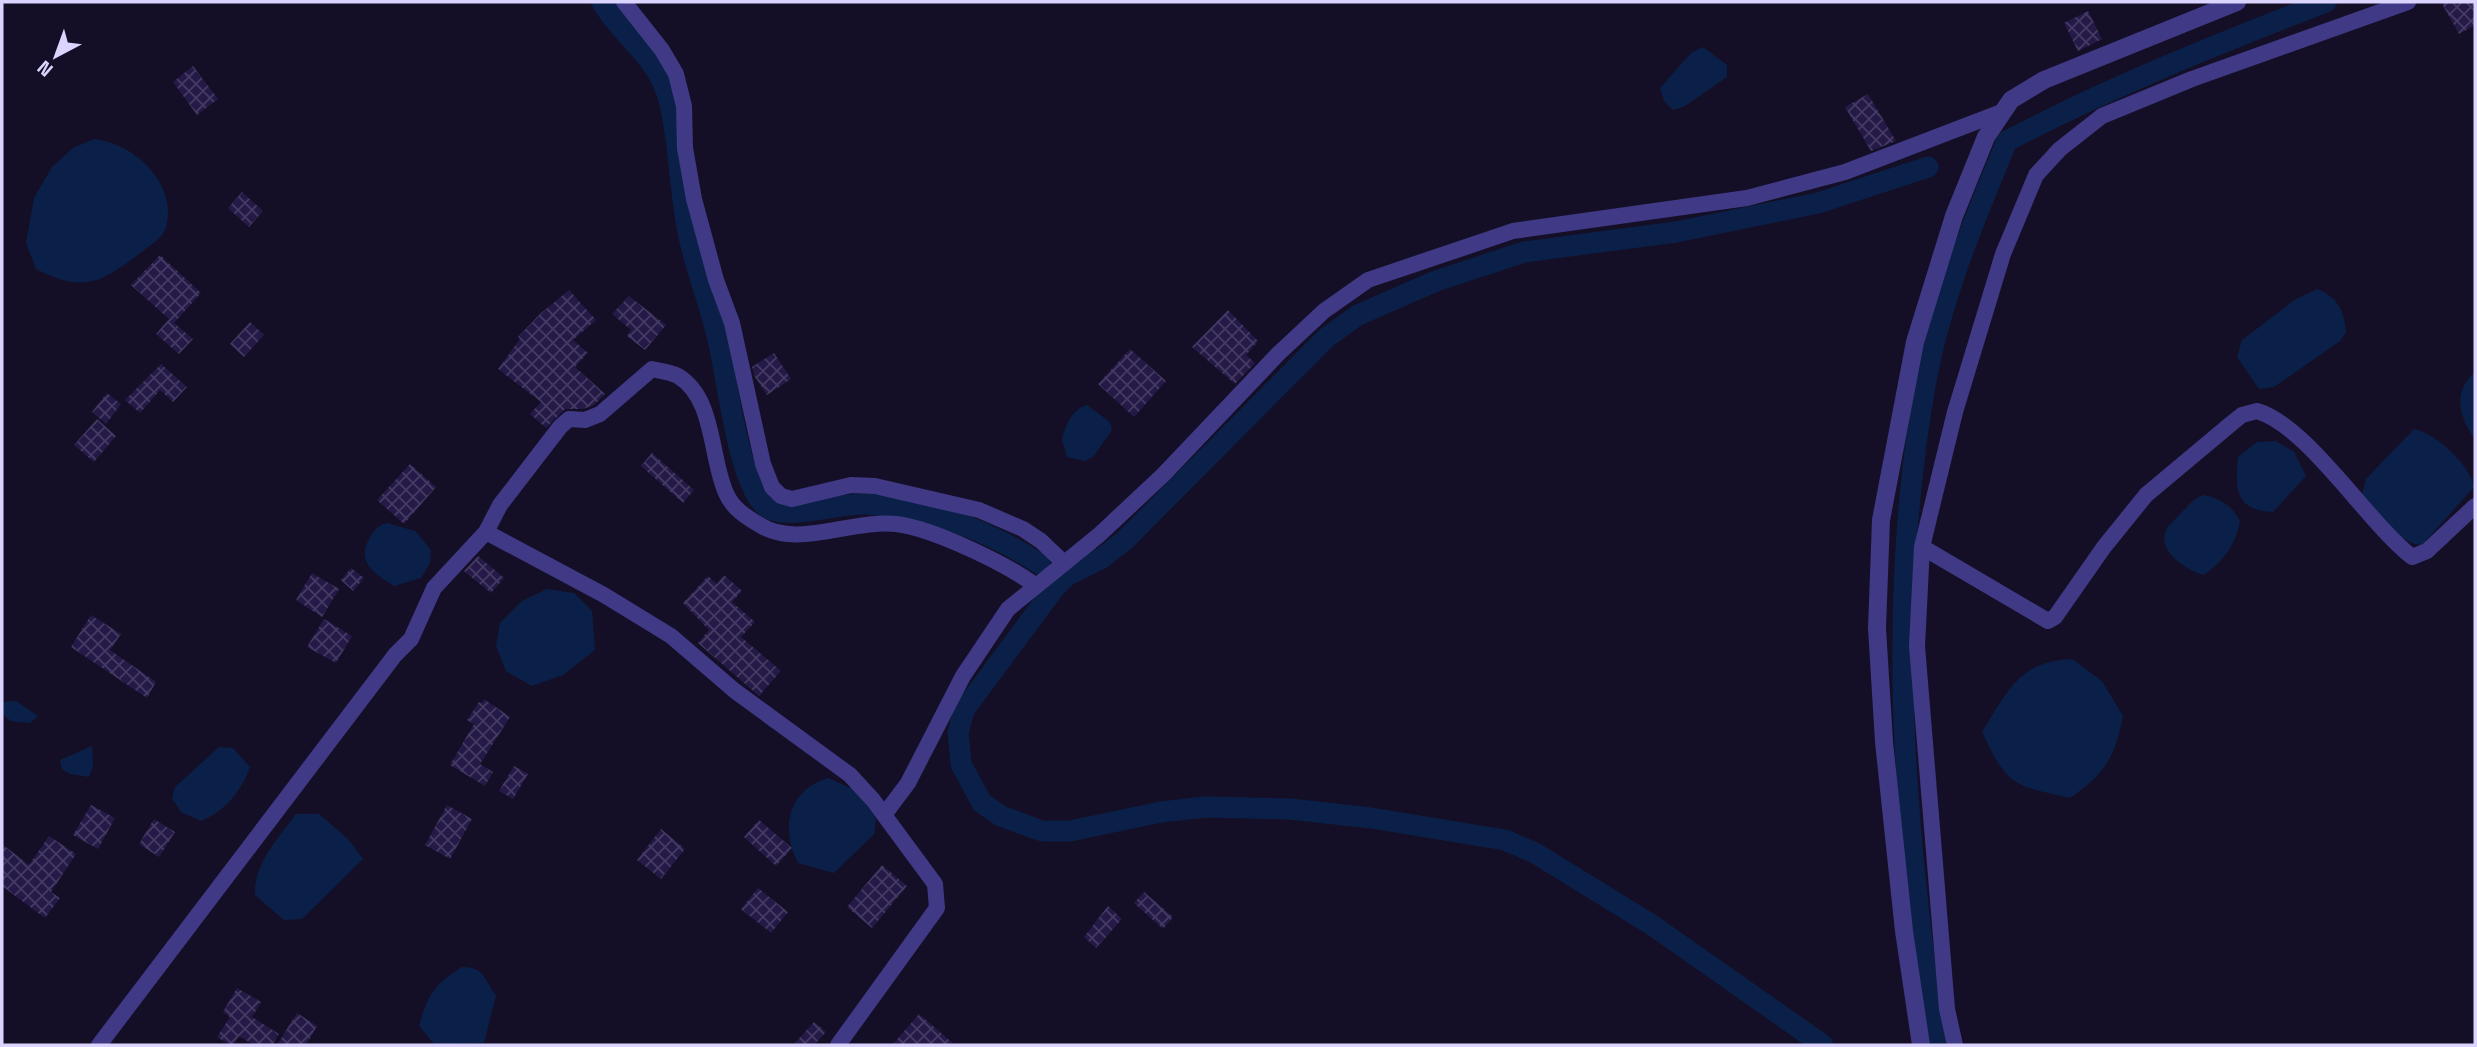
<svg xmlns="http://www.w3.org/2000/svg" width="2477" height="1047" font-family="'Space Grotesk',sans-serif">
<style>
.water{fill:#0b2048}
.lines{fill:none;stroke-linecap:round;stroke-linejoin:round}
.canal{stroke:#0b2048;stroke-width:21}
.building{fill:url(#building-cross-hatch)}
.minor{stroke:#3f3986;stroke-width:16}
.tertiary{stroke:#3f3986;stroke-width:18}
</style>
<defs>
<pattern id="building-cross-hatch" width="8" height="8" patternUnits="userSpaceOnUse" patternTransform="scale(1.75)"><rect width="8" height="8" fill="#251a47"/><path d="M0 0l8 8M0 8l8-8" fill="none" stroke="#443a63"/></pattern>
</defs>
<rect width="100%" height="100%" fill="#140f26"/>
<!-- water -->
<path class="water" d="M1703 47 1727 65V77L1685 106 1673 110 1664 101 1660 88 1691 53Z
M94 139C133 143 175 181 167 223 165 237 153 243 143 251 102 282 85 294 36 269L26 243 34 198 52 167 73 148Z
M2317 289C2338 297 2344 311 2346 332L2340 341 2274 387 2259 389 2237 357 2242 340 2296 299Z
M2475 372V439C2459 417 2452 392 2475 372Z
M1087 405 1110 422 1112 430 1094 456 1085 461 1067 457 1062 440C1065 426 1072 409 1087 405Z
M2414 429C2437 434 2470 465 2474 487L2422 545C2397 544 2378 512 2362 495L2366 479Z
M2276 441 2294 452 2306 476 2273 512C2235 510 2235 489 2238 457L2257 442Z
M2203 495C2220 498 2233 506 2240 522 2236 543 2223 563 2203 575 2188 570 2159 553 2165 533 2167 526 2177 518 2182 512 2189 505 2194 498 2203 495Z
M387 523 415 531 431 550 430 563 421 578 394 586C375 574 355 562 370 537 374 530 379 525 387 523Z
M547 589 574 593 592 611 595 650 563 675 532 686 506 671 496 646 500 623 522 601Z
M2072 659 2102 681 2123 716C2115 757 2105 774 2070 798 2013 785 2008 787 1982 732 2007 692 2019 661 2072 659Z
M16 701 38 716 30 723 11 721 2 714V702Z
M92 746 93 766 89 777 70 774 62 769 60 760Z
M219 747 233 748 250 767C241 792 225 811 201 821L181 812 172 798 175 787Z
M828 778 857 791 876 819 874 834 834 873 798 863C780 828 788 790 828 778Z
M296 814H319L349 840 363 859 302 919 284 920 255 895C253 865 279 837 296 814Z
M462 967C485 967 484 979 496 996L484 1043 435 1045 419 1026C428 994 434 985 462 967Z"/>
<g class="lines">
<!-- canal -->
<path class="canal" d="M602 2C622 37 656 55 668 96 680 141 679 191 689 237 698 277 714 314 721 354 728 388 740 482 764 505 783 523 839 502 867 504 927 507 990 531 1040 564
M1823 1045 1652 925 1535 853 1505 840 1371 818 1290 809 1205 807 1161 812 1070 831H1042L1001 816 982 803 961 764 958 733 964 710 1053 590 1066 576 1102 558 1125 540 1326 338 1358 315 1436 281 1524 252 1676 232 1818 203 1928 167
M1936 1045C1904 827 1886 605 1925 386 1940 301 1974 220 2007 141 2110 87 2217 44 2326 2"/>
</g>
<!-- building -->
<path class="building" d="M2441 2H2475V25L2459 34Z
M2088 11 2102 39 2078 51 2064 23Z
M193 66 218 99 197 115 173 82Z
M1868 94 1896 141 1871 151 1845 107Z
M242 192 263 211 249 227 228 208Z
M160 255 201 293 174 323 193 339 179 354 156 334 169 319 131 285Z
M569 290 596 320 573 340 588 353 575 367 605 394 594 405 583 409H565L546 428 530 414 541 402 498 369 520 339 518 337 540 314Z
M629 296 666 325 645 350 627 336 631 330 612 314Z
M1228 310 1258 341 1246 355 1255 363 1235 384 1192 347Z
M250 322 264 335 244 357 230 344Z
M1130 349 1166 381 1134 417 1098 384Z
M774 353 791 379 767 395 755 377 752 367Z
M161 364 187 387 173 402 160 390 140 413 125 400Z
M107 393 121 404 106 424 92 412Z
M97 419 116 436 94 462 74 445Z
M652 453 694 490 683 503 641 466Z
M410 464 436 487 404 524 377 500Z
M478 556 504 578 491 593 464 571Z
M351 568 364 578 353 591 341 580Z
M312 573 339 589 322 617 296 600Z
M724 575 742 591 732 602 755 622 741 637 781 671 759 696 698 643 709 630 683 603 708 576 717 584Z
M91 615 121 634 110 650 156 682 147 698 71 647Z
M324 619 352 636 336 663 307 647Z
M484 699 510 717 480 764 493 772 485 786 450 765 474 724 467 720 479 702 482 703Z
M514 766 528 774 513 799 499 791Z
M91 805 115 818 98 849 73 835Z
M447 805 472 819 450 859 425 845Z
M154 819 175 832 159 857 139 844Z
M759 820 792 848 776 866 744 837Z
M661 829 685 849 661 879 637 860Z
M49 836 76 854 51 892 60 898 45 918 2 886V844L29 865Z
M882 865 907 886 872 928 847 907Z
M758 888 788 912 771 933 741 909Z
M1144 892 1173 917 1163 929 1134 903Z
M1108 906 1122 919 1096 948 1084 937Z
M237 988 261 1002 252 1017 279 1034 272 1045H254L239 1036 234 1045H230L217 1037 230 1017 223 1012Z
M297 1013 317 1026 306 1045H277Z
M919 1014 955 1045H892Z
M814 1022 826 1032 814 1045H793Z"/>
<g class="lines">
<!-- minor -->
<path class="minor" d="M624 2 662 50 676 74 684 106 685 148 694 199 716 280 732 323 763 464 772 487 781 496 792 499 851 485 875 486 979 510 1023 529 1041 541 1063 562
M486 532 500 505 560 427 569 419 585 420 600 414 652 369C660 371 671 372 678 376 715 398 710 458 726 493 732 508 746 517 760 525 796 549 853 519 896 524 932 528 1007 564 1036 586
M1922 547 2048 621 2055 617 2104 547 2146 495 2232 423 2242 415 2257 411C2308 426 2367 522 2412 557L2427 551 2475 506
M884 815 908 783 963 676 1008 609 1099 535 1163 475 1278 354 1324 311 1368 280 1513 231 1747 198 1845 172 1999 113
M99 1045 395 655 411 639 434 588 486 532 604 595 671 636 735 691 850 775 873 800 935 884 937 908 838 1045
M1955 1045 1947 1009 1917 646 1922 547 1955 412 2003 254 2036 175 2060 149 2102 116 2192 79 2408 2"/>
<!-- tertiary -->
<path class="tertiary" d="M1921 1045 1904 931 1884 742 1877 628 1881 520 1915 342 1954 216 1986 137 2011 100 2044 80 2237 2"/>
</g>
<!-- border -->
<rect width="2477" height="1047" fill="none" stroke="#dad4ff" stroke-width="7"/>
<!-- north arrow -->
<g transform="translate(56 56) rotate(221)" stroke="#140f26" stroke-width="5" paint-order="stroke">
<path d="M0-5L12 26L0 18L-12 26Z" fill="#dad4ff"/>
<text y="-10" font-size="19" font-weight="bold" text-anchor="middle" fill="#dad4ff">N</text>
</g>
</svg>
